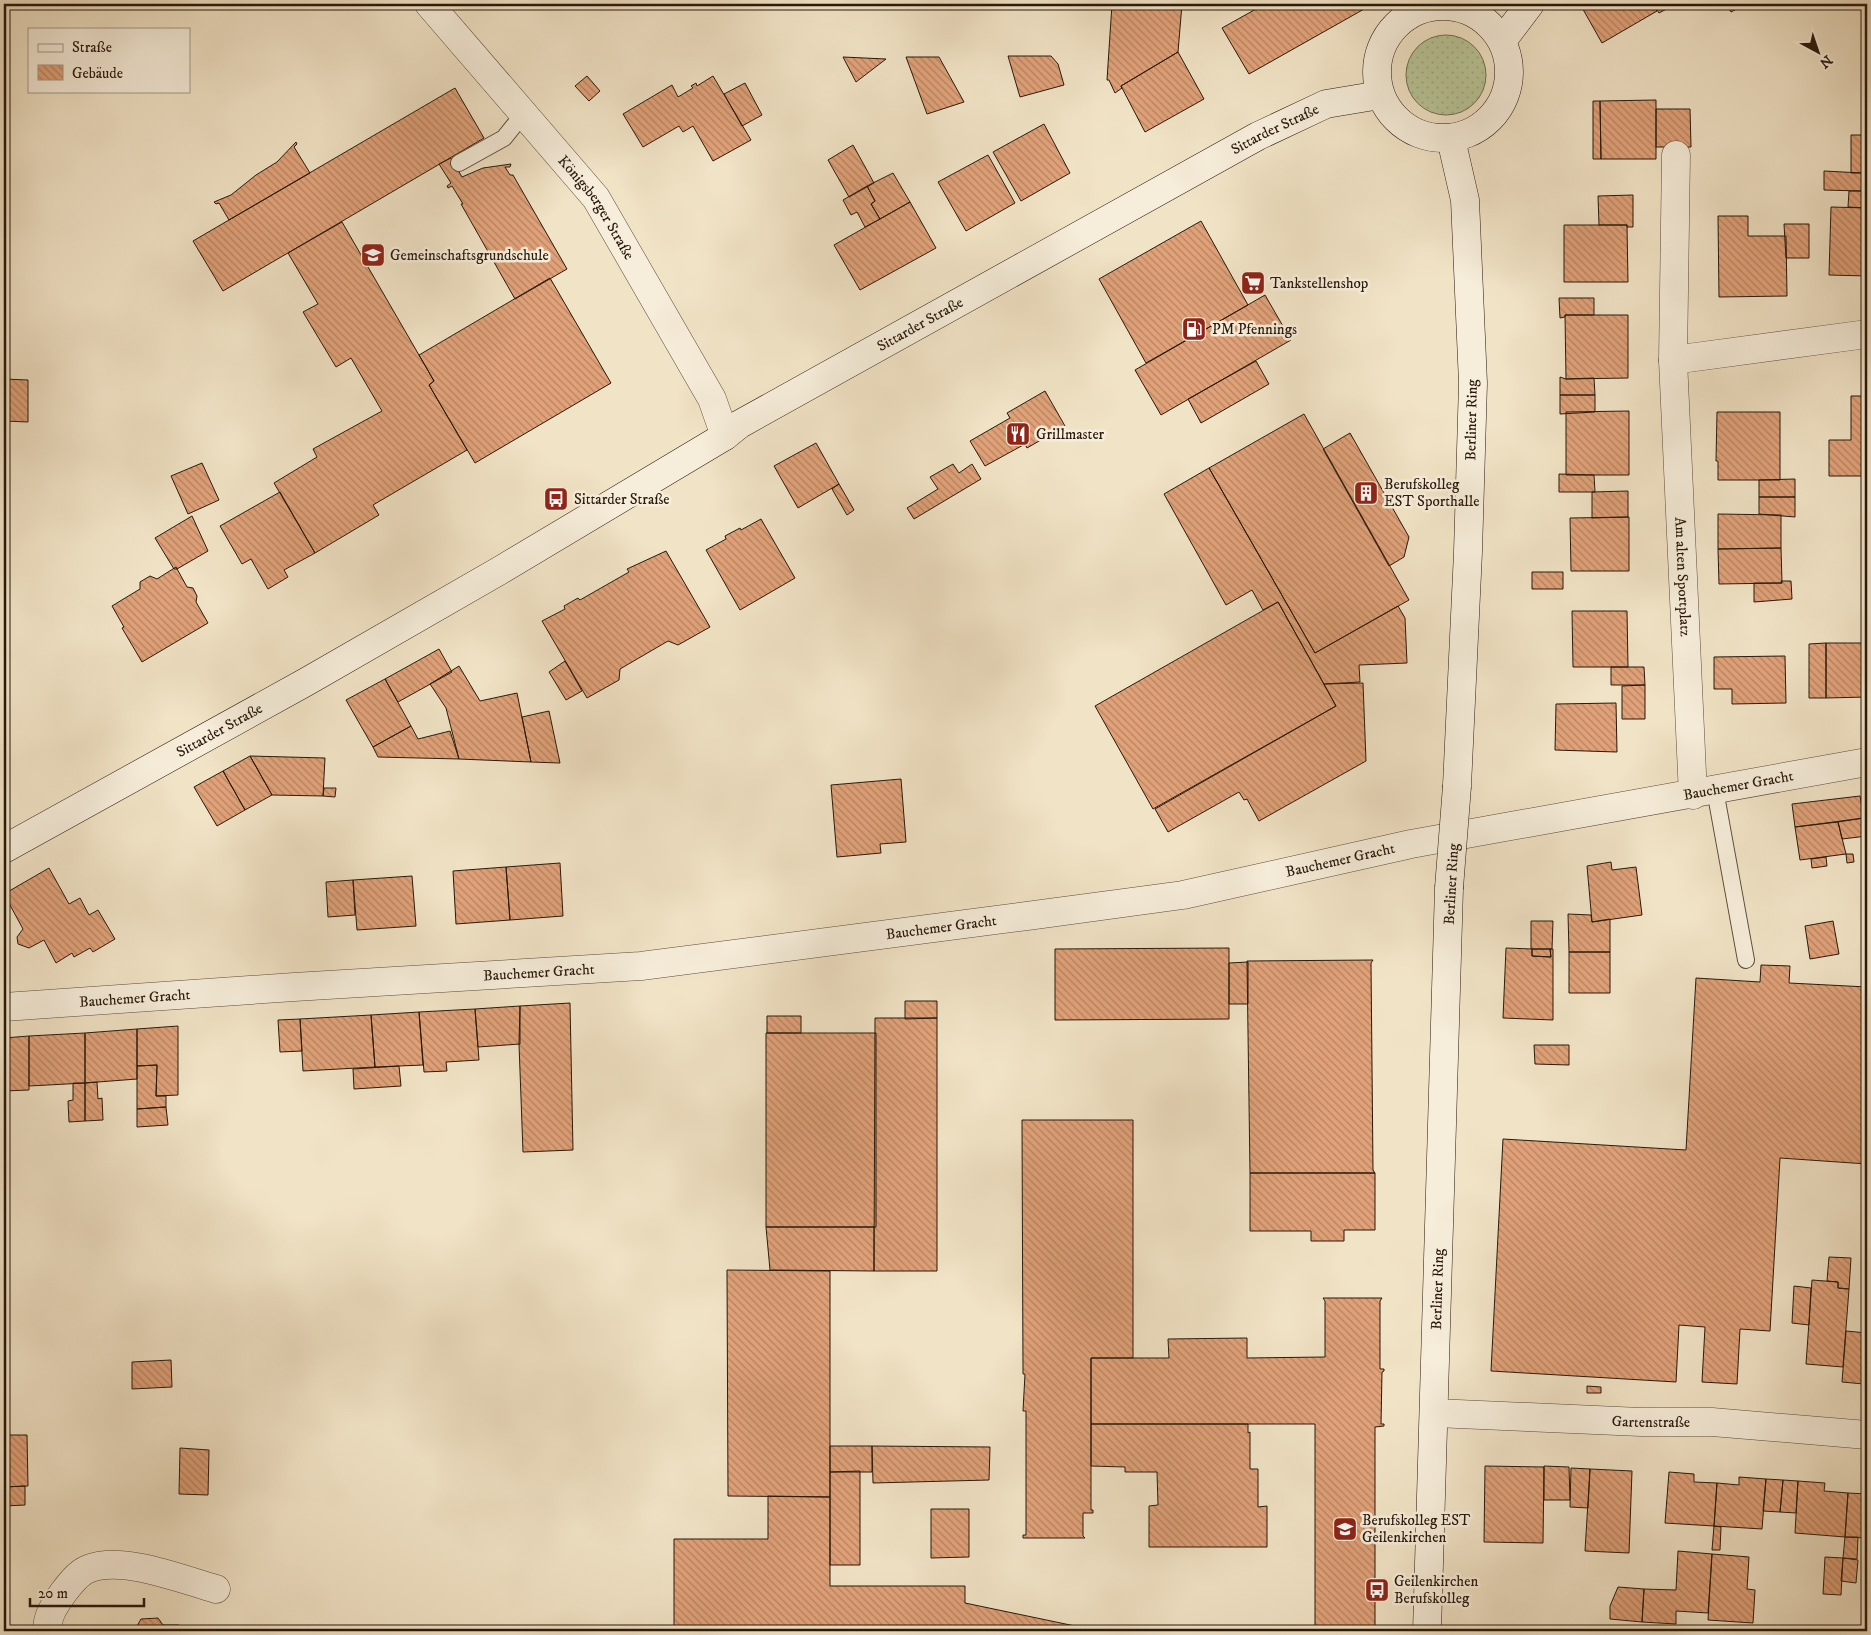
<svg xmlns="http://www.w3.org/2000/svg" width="1871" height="1635" font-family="'IM FELL DW Pica',serif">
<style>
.grass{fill:url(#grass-dots);stroke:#706e51}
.building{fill:url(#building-back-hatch);stroke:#28180c}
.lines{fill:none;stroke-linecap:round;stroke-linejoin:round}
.lane-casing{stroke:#5a4b3a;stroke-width:18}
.street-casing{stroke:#5a4b3a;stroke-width:29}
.secondary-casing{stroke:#28180c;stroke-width:29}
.lane{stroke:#f6edda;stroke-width:16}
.street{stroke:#f6edda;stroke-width:28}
.secondary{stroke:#f6edda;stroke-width:28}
.secondary-bridge-casing{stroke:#28180c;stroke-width:29;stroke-linecap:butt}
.secondary-bridge{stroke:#f6edda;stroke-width:28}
.labels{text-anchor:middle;stroke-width:5;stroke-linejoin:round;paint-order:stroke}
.street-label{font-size:15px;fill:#28180c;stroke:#f6edda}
.poi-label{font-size:15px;fill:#28180c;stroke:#f6edda;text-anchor:start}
</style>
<defs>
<pattern id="grass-dots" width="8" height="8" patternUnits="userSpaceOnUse" patternTransform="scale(1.25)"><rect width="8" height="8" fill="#b8c496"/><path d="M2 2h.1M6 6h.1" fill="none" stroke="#9ea880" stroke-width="1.8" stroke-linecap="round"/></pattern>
<pattern id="building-back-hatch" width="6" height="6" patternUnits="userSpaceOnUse" patternTransform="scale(1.25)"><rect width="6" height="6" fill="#e1a279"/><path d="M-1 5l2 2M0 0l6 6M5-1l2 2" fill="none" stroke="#b68362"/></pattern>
</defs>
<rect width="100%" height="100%" fill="#f1e3c6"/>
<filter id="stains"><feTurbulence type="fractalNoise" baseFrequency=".004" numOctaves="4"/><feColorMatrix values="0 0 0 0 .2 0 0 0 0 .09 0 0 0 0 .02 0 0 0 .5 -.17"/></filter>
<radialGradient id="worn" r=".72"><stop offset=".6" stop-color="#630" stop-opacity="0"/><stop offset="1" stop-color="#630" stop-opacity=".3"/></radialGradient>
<!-- grass -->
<path class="grass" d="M1406 75a40 40 0 1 1 80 0a40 40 0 1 1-80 0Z"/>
<!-- building -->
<path class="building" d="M1112 4H1182L1178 52 1121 86 1122 88 1115 93 1109 80H1107Z
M1265 4H1373L1249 74 1222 28Z
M1580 4H1653L1657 11 1602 43Z
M1653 4H1676L1659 13Z
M1726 4H1746L1731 12Z
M1178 52 1204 99 1145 132 1121 86Z
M1008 56H1051L1058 64 1064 85 1020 97Z
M843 57 886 59 856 82Z
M906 57H939L964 102 927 114Z
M587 76 600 91 589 101 575 86Z
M713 76 751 140 713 161 693 126 683 132 679 126 643 147 623 114 672 85 678 97 693 88 691 86 696 83 697 86Z
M745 83 762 115 742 126 724 94Z
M455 88 484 138 223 291 193 241Z
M1656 100V159H1601L1600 101Z
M1593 101H1600L1601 159H1593Z
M1656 109H1690L1691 147H1656Z
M1864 110H1867V173H1851V135H1863Z
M1044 124 1070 173 1021 201 993 152Z
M296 142 297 144 294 147 310 173 229 220 219 203 216 204 214 202 231 195 256 175 277 162Z
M853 145 874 183 849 197 828 160Z
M988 155 1015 203 966 231 938 182Z
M451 158 462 177 483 168 511 164 510 167H505L510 175H513L567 269 515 299 461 204H463L452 186 448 188 447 186 451 183 439 164Z
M1824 171 1862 173V191L1824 190Z
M893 173 910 202 880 219 871 204 875 201 867 186Z
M867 186 875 201 871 204 880 219 865 227 857 212 851 215 843 200Z
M1849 191H1867V208L1848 207Z
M1633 195V227H1627V225H1599L1598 196Z
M910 202 936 248 860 290 834 245Z
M1831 207 1867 208V276L1829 275Z
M1718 216H1748V236H1786L1787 296 1719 297Z
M1201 221 1248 305 1146 363 1099 279Z
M342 222 434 381 429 385 467 450 373 505 379 515 315 553 274 483 317 457 313 449 382 411 351 358 336 367 303 312 318 304 288 253Z
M1784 224H1809V258H1786Z
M1564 225H1627L1628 282H1564Z
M550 278 611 383 475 463 429 385 434 381 419 355Z
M1265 295 1291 340 1161 415 1135 370Z
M1559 298H1594V315H1565V317L1560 318Z
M1565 315H1628V378L1566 379Z
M1256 361 1269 384 1201 423 1188 399Z
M1560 377 1566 379 1594 378 1595 395H1560Z
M4 379 28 380V422L4 421Z
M1045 391 1065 426 1027 448 1025 444 985 466 970 441 1010 418 1007 413Z
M1560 395H1595V412L1560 414Z
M1851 396H1867V476H1829V440H1851Z
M1629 411V475H1566V412Z
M1717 412H1780V480H1718V461H1716Z
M1304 414 1409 600 1315 653 1209 468Z
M1350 433 1409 537 1404 557 1389 566 1323 449Z
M816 443 839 484 798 508 774 466Z
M202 463 219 500 188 514 171 476Z
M953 464 959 473 972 464 981 479 914 519 907 508 938 489 930 477Z
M1209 468 1315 653 1398 606 1405 618 1407 663 1359 665 1360 682 1324 684 1278 602 1263 610 1252 590 1226 605 1164 494Z
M1559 474 1594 475 1595 492H1559Z
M1795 479V497H1759V480Z
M839 484 854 510 847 515 832 489Z
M1628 491V517L1592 518V492Z
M280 492 315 553 284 570 288 577 268 589 251 559 242 564 220 526Z
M1759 497H1795V517L1759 514Z
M1718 514 1781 515V548L1718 549Z
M192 516 208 551 177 569H174L155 538Z
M1629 517V571H1571L1570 518Z
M761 519 795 578 740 610 706 550 726 539 725 536 740 528 741 530Z
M1781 548 1782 583 1719 584 1718 549Z
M666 551 710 627 678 645 668 641 620 669 619 680 587 698 542 621 565 609 564 606 578 598 580 600 629 572 627 569Z
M176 567 187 587 193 588 197 596 196 602 208 623 142 662 122 628 124 627 112 606 140 589V582L150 576 157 579Z
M1532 572H1563V589H1532Z
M1781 581H1791L1792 599 1754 602V583H1782Z
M1278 602 1336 706 1153 809 1095 706Z
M1572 611H1627L1628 667H1573Z
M1826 643V698H1809V644Z
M1826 643H1867V697L1826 698Z
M439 649 452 672 398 702 385 679Z
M1785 656 1786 703 1732 704V689H1714V657Z
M565 661 582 691 566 700 549 672Z
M459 666 480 701 517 693 531 762 459 759 446 708 430 684Z
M1611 667H1644L1645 685H1611Z
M385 679 411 726 373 747 346 700Z
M1363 683 1366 761 1259 821 1247 799 1244 800 1239 792 1168 832 1155 809 1336 706 1324 684Z
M1645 685V719H1622V686Z
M1616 703 1617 752 1555 750 1556 704Z
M549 711 560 763 531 762 522 717Z
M411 726 418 739 450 731 459 759 378 757 373 747Z
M250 756 272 795 245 810 223 771Z
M250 756 325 758 323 796 272 795Z
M223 771 245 810 217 826 194 787Z
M901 779 906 842 880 844 881 853 837 857 831 785Z
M324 788H336L335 797 323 796Z
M1860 796 1864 818 1795 827 1792 804Z
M1864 818 1867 836 1842 839 1838 822Z
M1838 822 1846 854 1800 860 1795 827Z
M1846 854H1853L1854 862 1847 863Z
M1826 857 1827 866 1812 868 1811 859Z
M1611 862 1612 870 1636 867 1642 915 1592 922 1587 866Z
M560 863 563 916 510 920 506 867Z
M506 867 510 920 456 924 453 871Z
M49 868 69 904 80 898 89 915 98 910 115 939 93 952 90 948 74 957 72 953 56 963 44 940 29 948 18 944 17 937 23 929 4 894Z
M412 876 416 926 357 930 353 880Z
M353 880 355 915 328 917 326 882Z
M1568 914 1591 915 1592 922 1610 919V952H1569Z
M1531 921H1553L1552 949H1531Z
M1833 921 1839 954 1810 959 1805 926Z
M1229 948V1019L1055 1020V949Z
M1506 948 1532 949V956L1551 957 1550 949H1553V1020L1503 1018Z
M1532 949H1550L1551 957 1532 956Z
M1569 952H1610V993H1569Z
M1373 960 1371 963 1373 1170 1375 1173H1250L1247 961Z
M1248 962V1004H1229V963Z
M1761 965 1790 966 1789 983 1867 987V1164L1780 1158 1770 1331 1740 1329 1737 1384 1702 1382 1705 1327 1679 1325 1676 1382 1491 1371 1503 1139 1686 1150 1696 978 1760 982Z
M905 1001H937V1018L905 1019Z
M570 1003 573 1150 523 1152 519 1044 520 1006Z
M520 1006V1044L478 1047 475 1009Z
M475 1009 479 1060 446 1062 447 1071 424 1072 419 1012Z
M419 1012 423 1065 375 1067 371 1015Z
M371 1015 375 1067 303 1071 300 1019Z
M767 1016H801V1033H767Z
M875 1018H937V1271H874Z
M300 1019 302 1051 280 1052 278 1020Z
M178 1026V1095L156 1096 157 1065 137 1066V1029Z
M137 1029V1079L85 1083V1033Z
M85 1033V1083L29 1086V1036Z
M766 1033H876V1227H766Z
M29 1036V1090L4 1091V1038Z
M1534 1045H1569V1065L1535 1064Z
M157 1065 156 1096H166V1107L137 1109V1066Z
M399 1066 401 1086 354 1089 353 1069Z
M97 1082 98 1099 102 1098 103 1120 85 1121V1083Z
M73 1083H85V1121L69 1122 68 1101 73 1100Z
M4 1091H6L7 1116 4 1117Z
M166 1107 168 1125 137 1127V1109Z
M1022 1120H1133V1358H1091V1510H1093V1513H1083V1536L1085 1538H1023V1535H1026V1411H1023L1025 1374H1023Z
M1250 1173H1375V1230H1344V1241H1311V1231H1250Z
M766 1227H874V1271L770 1270Z
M1829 1257 1851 1258 1849 1289 1838 1288V1282L1827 1281Z
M727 1270 830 1271V1497L728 1496Z
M1812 1280 1838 1282V1288L1849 1289 1843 1367 1806 1364Z
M1794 1286 1811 1288 1809 1325 1792 1323Z
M1323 1298H1382L1380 1301V1369H1384V1371L1382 1372 1381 1424H1384V1426L1375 1427V1631H1315V1424H1091V1358H1169L1168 1339 1247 1338V1358L1325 1357V1301Z
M1846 1331 1867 1333 1864 1384 1842 1382Z
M171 1360 172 1387 132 1389V1362Z
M1587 1386 1601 1387V1393H1587Z
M1091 1424H1248V1433L1250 1432V1469H1258V1507L1267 1506V1547H1149V1506L1158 1505 1157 1472H1125V1467L1091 1466Z
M4 1435H27L28 1486 4 1487Z
M830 1446H872V1472H830Z
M872 1446 990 1447 989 1480 873 1483Z
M180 1448 209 1450 208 1495 179 1494Z
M1485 1466 1544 1467 1543 1543 1484 1542Z
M1544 1466 1569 1467 1570 1500H1544Z
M1571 1468 1590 1469 1588 1508 1570 1507Z
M1590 1469 1632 1471 1629 1553 1585 1551Z
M860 1471V1565H830V1472Z
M1669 1472 1694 1474V1482L1717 1483 1714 1526 1665 1523Z
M1739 1477 1766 1479 1762 1529 1714 1526 1717 1483 1739 1485Z
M1766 1479 1783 1480 1780 1512 1763 1511Z
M1783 1480 1798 1481 1796 1513 1780 1512Z
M1798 1481 1825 1483 1824 1491 1848 1493 1845 1537 1795 1533Z
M25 1486V1505L4 1506V1487Z
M1848 1493 1867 1494V1538L1845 1537Z
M768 1496 830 1497V1586H965V1603L1099 1631H674V1539H768Z
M931 1509H969V1557L931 1558Z
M1714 1526 1721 1527 1720 1550H1712Z
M1845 1537H1858L1857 1559 1843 1558Z
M1678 1551 1712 1554 1708 1613 1676 1611V1624L1642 1622 1644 1589 1676 1590Z
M1712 1554 1749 1557 1747 1589 1755 1590 1753 1623 1708 1620Z
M1825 1557 1843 1558 1841 1595 1823 1594Z
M1843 1558 1858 1560 1856 1583 1841 1581Z
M1618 1587 1644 1589 1642 1622 1610 1619V1606Z
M158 1618 163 1625H179V1631H121V1627L137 1626 141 1619Z"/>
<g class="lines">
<defs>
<path id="lane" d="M459 163 504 138 524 113
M1715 790 1746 960"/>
<g id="street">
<path id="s1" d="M429 4 596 198 712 399 725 436"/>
<path id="s2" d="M1676 155 1673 360 1693 795"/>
<path d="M1673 360 1867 334"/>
<path id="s3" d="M4 1007 294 987 641 966 1027 916 1183 895 1411 844 1867 762"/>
<path id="s4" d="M1435 1413 1641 1422H1712L1867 1435"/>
<path d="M47 1631C47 1616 54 1606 63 1593 69 1585 78 1573 88 1569 122 1555 181 1579 216 1589"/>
</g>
<g id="secondary">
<circle cx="1443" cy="72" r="66"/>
<path d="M1502 41 1530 4"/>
<path d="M1451 139 1465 200 1473 383 1468 552 1457 786"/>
<path id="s5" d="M4 849 306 682 499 571 725 436 740 424 1258 136 1326 104 1380 95"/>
<path id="s6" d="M1427 1631 1449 888"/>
</g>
</defs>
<!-- lane casing -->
<use href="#lane" class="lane-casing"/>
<!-- street casing -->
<use href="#street" class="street-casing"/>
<!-- secondary casing -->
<use href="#secondary" class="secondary-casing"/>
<!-- lane -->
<use href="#lane" class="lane"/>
<!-- street -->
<use href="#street" class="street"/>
<!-- secondary -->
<use href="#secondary" class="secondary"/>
<defs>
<path id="secondary-bridge" d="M1449 888 1457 786"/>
</defs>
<!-- secondary-bridge casing -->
<use href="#secondary-bridge" class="secondary-bridge-casing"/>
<!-- secondary-bridge -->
<use href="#secondary-bridge" class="secondary-bridge"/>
</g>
<!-- icons -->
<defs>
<symbol id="school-square" viewBox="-11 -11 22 22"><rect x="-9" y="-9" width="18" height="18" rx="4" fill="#8f2418" stroke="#f6edda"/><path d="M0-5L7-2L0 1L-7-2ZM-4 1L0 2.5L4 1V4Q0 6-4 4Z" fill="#fff"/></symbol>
<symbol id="supermarket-square" viewBox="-11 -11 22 22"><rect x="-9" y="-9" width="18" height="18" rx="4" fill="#8f2418" stroke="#f6edda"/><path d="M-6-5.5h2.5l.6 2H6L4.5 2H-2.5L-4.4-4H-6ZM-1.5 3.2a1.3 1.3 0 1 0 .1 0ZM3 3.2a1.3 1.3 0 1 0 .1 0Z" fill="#fff"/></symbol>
<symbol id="fuel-square" viewBox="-11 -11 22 22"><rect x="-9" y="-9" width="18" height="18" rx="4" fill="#8f2418" stroke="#f6edda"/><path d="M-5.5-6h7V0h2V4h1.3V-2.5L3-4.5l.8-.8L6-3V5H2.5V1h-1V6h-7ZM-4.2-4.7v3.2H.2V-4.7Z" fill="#fff"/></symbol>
<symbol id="restaurant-square" viewBox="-11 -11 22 22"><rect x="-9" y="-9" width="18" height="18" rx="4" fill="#8f2418" stroke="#f6edda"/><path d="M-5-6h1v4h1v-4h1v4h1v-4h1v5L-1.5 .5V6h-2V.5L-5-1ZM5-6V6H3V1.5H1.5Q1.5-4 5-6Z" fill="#fff"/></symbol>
<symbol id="building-square" viewBox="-11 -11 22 22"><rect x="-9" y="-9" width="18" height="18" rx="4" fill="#8f2418" stroke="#f6edda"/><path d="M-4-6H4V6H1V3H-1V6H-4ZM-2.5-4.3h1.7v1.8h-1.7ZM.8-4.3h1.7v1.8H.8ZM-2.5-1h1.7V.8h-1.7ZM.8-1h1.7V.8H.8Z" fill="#fff"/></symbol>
<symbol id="bus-square" viewBox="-11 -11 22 22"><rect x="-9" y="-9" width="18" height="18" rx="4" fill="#8f2418" stroke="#f6edda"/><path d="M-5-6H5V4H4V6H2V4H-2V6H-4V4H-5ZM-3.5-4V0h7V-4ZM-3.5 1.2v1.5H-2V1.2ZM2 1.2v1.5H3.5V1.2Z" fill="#fff"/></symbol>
</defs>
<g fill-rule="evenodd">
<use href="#school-square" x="359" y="241" width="28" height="28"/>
<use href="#supermarket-square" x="1239" y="269" width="28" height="28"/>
<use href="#fuel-square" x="1180" y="315" width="28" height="28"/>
<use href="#restaurant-square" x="1004" y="420" width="28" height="28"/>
<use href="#building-square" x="1352" y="479" width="28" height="28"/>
<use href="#bus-square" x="542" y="485" width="28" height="28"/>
<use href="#school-square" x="1331" y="1515" width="28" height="28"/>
<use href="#bus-square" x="1363" y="1576" width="28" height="28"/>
</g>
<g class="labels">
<!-- street labels -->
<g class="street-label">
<text dy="5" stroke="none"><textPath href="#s5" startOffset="1461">Sittarder Straße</textPath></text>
<text dy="5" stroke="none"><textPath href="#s1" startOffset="264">Königsberger Straße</textPath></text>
<text dy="5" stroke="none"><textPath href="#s5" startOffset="1056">Sittarder Straße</textPath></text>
<text transform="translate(1471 420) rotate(-89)" y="5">Berliner Ring</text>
<text dy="5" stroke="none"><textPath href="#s2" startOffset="422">Am alten Sportplatz</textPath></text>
<text dy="5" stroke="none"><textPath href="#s5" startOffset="246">Sittarder Straße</textPath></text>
<text dy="5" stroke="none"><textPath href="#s3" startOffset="1751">Bauchemer Gracht</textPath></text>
<text dy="5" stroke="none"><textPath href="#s3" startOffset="1346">Bauchemer Gracht</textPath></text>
<text transform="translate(1451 884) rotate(-87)" y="5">Berliner Ring</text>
<text dy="5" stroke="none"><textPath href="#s3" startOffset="941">Bauchemer Gracht</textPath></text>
<text dy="5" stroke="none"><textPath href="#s3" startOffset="536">Bauchemer Gracht</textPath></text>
<text dy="5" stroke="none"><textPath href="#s3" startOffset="131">Bauchemer Gracht</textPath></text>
<text dy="5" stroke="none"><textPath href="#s6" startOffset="342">Berliner Ring</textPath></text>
<text dy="5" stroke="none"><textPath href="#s4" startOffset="216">Gartenstraße</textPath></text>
</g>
<!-- poi labels -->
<g class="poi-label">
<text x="390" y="260">Gemeinschaftsgrundschule</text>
<text x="1270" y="288">Tankstellenshop</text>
<text x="1212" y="334">PM Pfennings</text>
<text x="1036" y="439">Grillmaster</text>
<text x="1384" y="489">Berufskolleg<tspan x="1384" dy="17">EST Sporthalle</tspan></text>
<text x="574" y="504">Sittarder Straße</text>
<text x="1362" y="1525">Berufskolleg EST<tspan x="1362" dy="17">Geilenkirchen</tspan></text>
<text x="1394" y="1586">Geilenkirchen<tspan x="1394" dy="17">Berufskolleg</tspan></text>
</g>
</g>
<!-- margin -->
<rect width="1871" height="1635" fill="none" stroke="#f1e3c6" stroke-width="20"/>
<rect x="5" y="5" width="1861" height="1625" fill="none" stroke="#28180c" stroke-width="2.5"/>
<rect x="10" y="10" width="1851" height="1615" fill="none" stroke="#28180c"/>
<!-- legend -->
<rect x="28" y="28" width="162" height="65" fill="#f6edda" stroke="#a49888"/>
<rect x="38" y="44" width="25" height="8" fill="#f6edda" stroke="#a49888"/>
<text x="72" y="52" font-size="15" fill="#28180c">Straße</text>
<rect x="38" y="65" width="25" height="15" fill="url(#building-back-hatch)" stroke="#a49888"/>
<text x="72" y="78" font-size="15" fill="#28180c">Gebäude</text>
<!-- north arrow -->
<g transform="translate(1818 52) rotate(140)" stroke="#f6edda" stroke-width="4" paint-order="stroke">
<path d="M0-4L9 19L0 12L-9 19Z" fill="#28180c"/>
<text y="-8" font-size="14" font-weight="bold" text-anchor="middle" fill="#28180c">N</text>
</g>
<!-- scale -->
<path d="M30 1598v8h114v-8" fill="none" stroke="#28180c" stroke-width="2.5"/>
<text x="38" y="1598" font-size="15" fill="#28180c" stroke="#f6edda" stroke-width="4" paint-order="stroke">20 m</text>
<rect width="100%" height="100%" filter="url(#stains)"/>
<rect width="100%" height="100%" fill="url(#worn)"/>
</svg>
